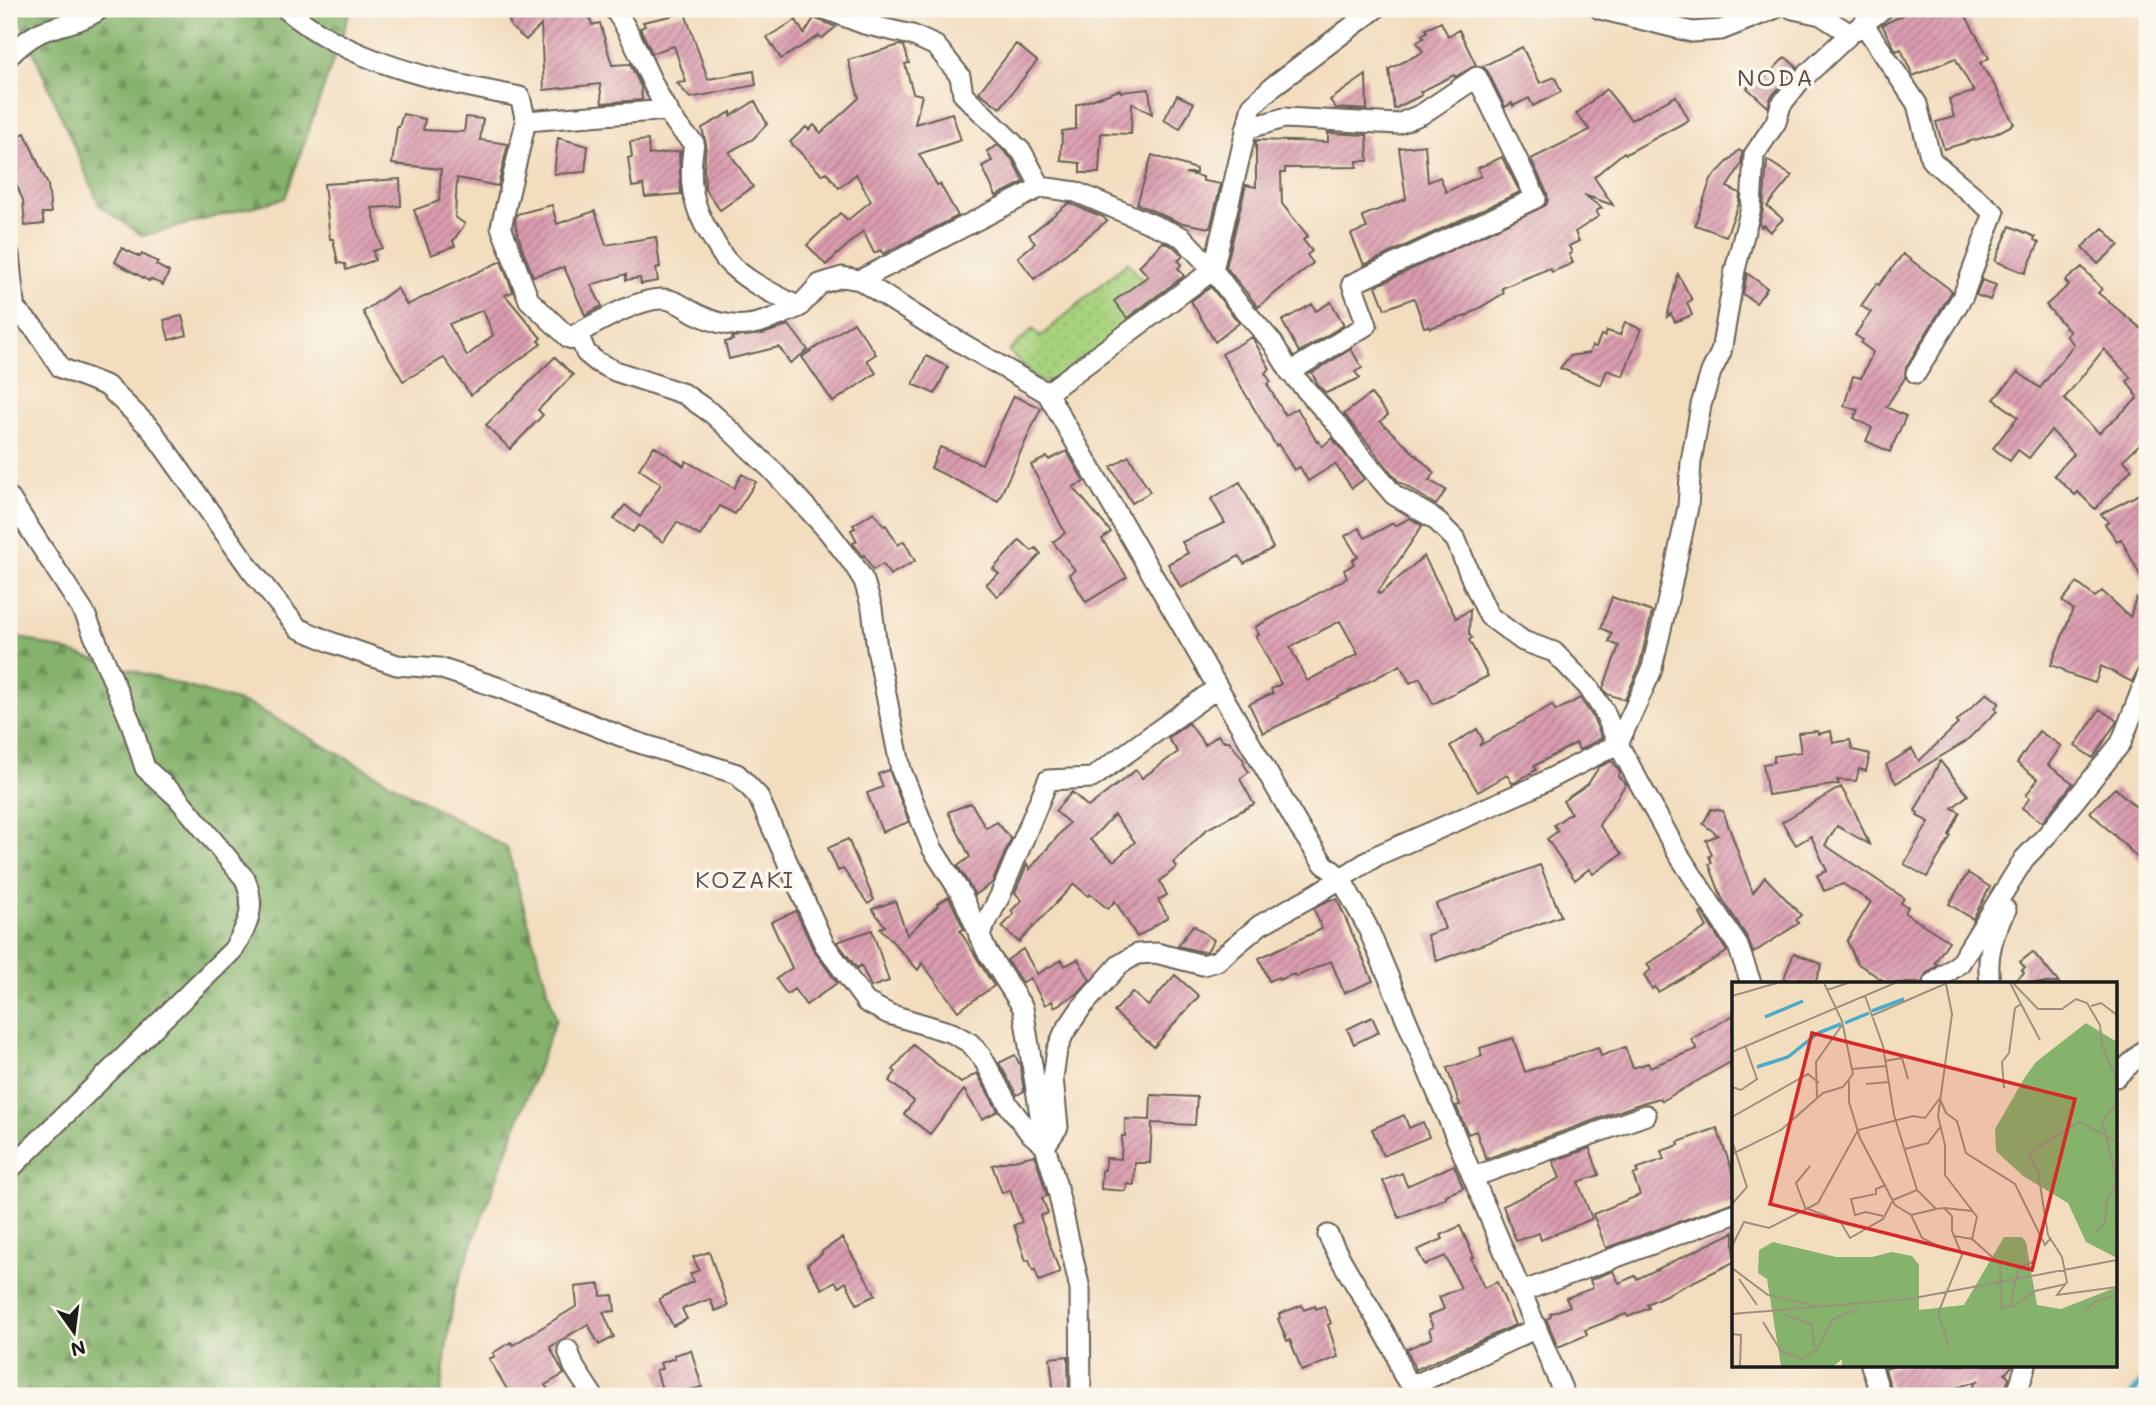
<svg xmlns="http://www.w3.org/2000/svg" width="2156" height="1405" font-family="Mali,sans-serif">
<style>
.forest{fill:url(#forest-firs);stroke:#506844;stroke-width:2}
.park{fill:url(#park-dots);stroke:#62764c;stroke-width:2}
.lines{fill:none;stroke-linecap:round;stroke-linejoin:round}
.stream{stroke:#4aabc9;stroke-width:6}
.building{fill:url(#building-hatch);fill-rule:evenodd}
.street-casing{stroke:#676055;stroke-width:23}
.street{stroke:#fff;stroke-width:19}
.labels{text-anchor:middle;stroke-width:7;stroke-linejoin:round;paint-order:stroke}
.neighbourhood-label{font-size:23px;letter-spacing:2px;fill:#5e494f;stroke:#fbf7ec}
.quarter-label{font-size:24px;letter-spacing:2px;fill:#5e494f;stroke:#fbf7ec}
.inset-river{fill:none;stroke:#4aabc9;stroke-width:3.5}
.inset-road{fill:none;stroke:#9d907e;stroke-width:2}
.view{fill:#d62828;fill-opacity:0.15;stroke:#d62828;stroke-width:3.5}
.inset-edge{fill:none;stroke:#1c1c1c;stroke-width:3.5}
</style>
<defs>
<pattern id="forest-firs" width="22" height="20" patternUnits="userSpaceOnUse" patternTransform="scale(1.75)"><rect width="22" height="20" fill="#85b36c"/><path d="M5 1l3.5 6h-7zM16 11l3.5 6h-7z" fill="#6c9158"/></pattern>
<pattern id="park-dots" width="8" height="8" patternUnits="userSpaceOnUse" patternTransform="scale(1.75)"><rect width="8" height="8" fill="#a7d17d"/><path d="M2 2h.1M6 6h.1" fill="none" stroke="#8fb36b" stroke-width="1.8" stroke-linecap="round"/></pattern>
<pattern id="building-hatch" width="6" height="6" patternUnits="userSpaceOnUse" patternTransform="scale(1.75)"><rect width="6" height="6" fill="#da9caf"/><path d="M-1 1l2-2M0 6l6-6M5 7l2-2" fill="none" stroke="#b07e8e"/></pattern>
</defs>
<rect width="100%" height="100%" fill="#fbf7ec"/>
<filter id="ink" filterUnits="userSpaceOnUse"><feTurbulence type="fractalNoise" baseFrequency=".0143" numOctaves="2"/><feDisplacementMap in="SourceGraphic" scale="14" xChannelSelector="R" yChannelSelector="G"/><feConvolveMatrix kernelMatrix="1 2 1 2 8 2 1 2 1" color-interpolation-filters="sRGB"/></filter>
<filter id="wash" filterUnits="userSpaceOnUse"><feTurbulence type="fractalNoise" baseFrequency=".00686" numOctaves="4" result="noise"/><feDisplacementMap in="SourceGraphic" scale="28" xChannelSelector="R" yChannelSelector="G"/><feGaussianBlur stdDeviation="1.57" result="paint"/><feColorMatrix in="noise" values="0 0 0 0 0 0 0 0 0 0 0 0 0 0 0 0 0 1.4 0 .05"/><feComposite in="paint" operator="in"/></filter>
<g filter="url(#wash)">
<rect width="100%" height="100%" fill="#f3ddbf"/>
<!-- forest -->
<path class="forest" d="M15 9H351L285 198 143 236 100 206Z
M9 634 253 706 507 848 556 1019 454 1293 440 1396H9Z"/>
<!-- park -->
<path class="park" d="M1128 262 1160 303 1055 380 1040 382 1009 351 1033 329 1040 337Z"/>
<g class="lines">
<!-- stream -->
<path class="stream" d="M2131 1396 2147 1374"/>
</g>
<g id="blocks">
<!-- building -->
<path class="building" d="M506 9H570L577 16 589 13 592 25 600 23 612 65 630 64 641 87 642 100 602 103 600 84 544 90 541 25 526 40 511 27Z
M1916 9H1962L1989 58 1980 63 1996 88 2014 124 1995 134 1944 149 1936 122 1954 117 1949 99 1974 92 1955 58 1913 76 1901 49 1896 51 1882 25Z
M685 13 708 79 754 71 756 85 690 98 677 83 686 82 674 46 652 53 640 28 645 26 643 22Z
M814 18 836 27 822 38 819 36 781 59 767 37 796 20 804 34Z
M1441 22 1448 36 1459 30 1476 65 1455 77 1454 75 1420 92 1422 95 1394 109 1389 69 1423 52 1417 42 1424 38 1422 35 1427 32 1426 29Z
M1016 44 1037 61 1000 108 979 92Z
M900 45 904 46 909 63 905 64 913 93 922 95 915 124 952 113 961 140 919 154 937 185 940 184 958 216 883 254 881 250 874 253 863 231 826 265 807 245 840 213 848 220 871 201 856 174 839 188 826 172 822 175 790 142 806 127 809 130 814 125 821 133 859 98 848 60Z
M1522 47 1540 83 1555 77 1561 92 1533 106 1529 98 1513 106 1512 103 1505 107 1488 72 1483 66Z
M1785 57 1797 67 1771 97 1768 107 1747 88 1761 73 1766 77Z
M1366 75 1367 110 1336 108 1330 100Z
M1149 89 1152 114 1132 103 1131 134 1101 133 1099 173H1080V163L1061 161 1062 131 1076 129V105L1120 90 1121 92Z
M1606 89 1631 120 1676 96 1689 120 1626 154 1624 152 1594 177 1613 205 1584 195 1602 208 1596 211 1599 216 1575 232 1579 241 1569 246 1572 253 1569 254 1573 263 1552 272 1550 268 1502 288 1504 293 1466 316 1430 328 1429 326 1424 327 1414 298 1385 309 1376 286 1546 205 1548 200 1547 193 1531 159 1590 130 1576 114Z
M1177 95 1194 103 1180 129 1164 120Z
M755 101 767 124 753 139 729 152 753 187 720 210 705 189 704 169 706 144 702 128 731 112V116Z
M403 114 425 119 423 130 464 132 466 117 483 119 480 140 508 144 498 186 457 178 455 217 465 224 453 241 455 246 431 255 414 210 439 201 441 169 392 164 397 127H399Z
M25 133 48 185 51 213H42L44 224 25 226 23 200 9 168V140Z
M1328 133 1367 135 1368 161H1357V167L1285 168V173H1281L1282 204 1308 236 1303 240 1312 251 1307 255 1313 263 1258 307 1226 267 1246 185 1256 187V140L1328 142Z
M558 138 588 146 585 172 554 174Z
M648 140 649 155 681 151 680 155 679 153 681 194 645 197 643 185 632 187 628 158 632 157 630 142Z
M998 145 1012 159 1024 182 996 196 982 166 992 161 987 151Z
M1425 145 1428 182 1440 177 1446 192 1481 176 1478 168 1502 157 1520 192 1364 265 1351 234 1367 228 1362 216 1406 199 1399 148Z
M1739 150 1742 152 1741 165 1727 187 1740 193 1739 203 1726 236 1695 225 1711 179Z
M1152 155 1196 169V173H1185L1203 177V181L1221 184 1210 228 1178 222 1137 204Z
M1767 160 1792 176 1767 206 1783 219 1770 232 1763 225 1761 227 1759 224 1763 209Z
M400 179 401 206 372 208 382 248 373 251 375 260 346 270 345 264 338 263 333 239H330L324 184Z
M1069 203 1103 217 1107 221 1034 279 1018 257 1035 243 1029 235Z
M552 205 557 224 595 211 606 245 656 237 660 267 656 268 658 281 641 284 640 278 626 280V274L591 285 602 306 585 315 564 267 533 276 522 248 515 223 517 214Z
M2010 226 2035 237 2034 240 2039 243 2025 273 1995 261Z
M2103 228 2119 245 2098 264 2082 247Z
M1163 242 1174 247 1183 256 1178 261 1182 264 1178 268 1184 276 1127 318 1114 301 1148 276 1139 266Z
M122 248 140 257 142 254 158 262 156 265 169 272 163 285 150 279 149 281 115 262Z
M1903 254 1952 291 1906 367 1905 378 1886 407 1906 416 1890 452 1866 441 1872 428 1854 418 1858 410 1844 406 1853 376 1861 378 1873 352 1861 343 1863 340 1855 335 1871 312 1861 306 1877 283 1879 285Z
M501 261 513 292 505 295 541 338 538 341 541 344 471 395 444 358 403 381 363 312 397 288 407 305ZM483 310 493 335 467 356 449 324Z
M2082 267 2102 289 2098 293 2144 331 2147 337V437L2123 460 2132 469 2095 509 2078 492 2075 495 2054 475 2074 454 2051 430 2029 458 2018 450 2010 461 1993 448 2018 417 1994 399 2018 372 2040 388 2074 344 2066 336 2070 332 2046 305 2069 285 2065 281ZM2104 349 2131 378 2127 381 2138 398 2099 433 2064 399Z
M1747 273 1767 288 1756 303 1743 294Z
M1678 274 1692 300 1687 303 1692 315 1675 322 1671 314 1667 317Z
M1982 280 1996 285 1990 300 1976 295Z
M1211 287 1239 323 1215 342 1191 301Z
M1331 302 1344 325 1299 352 1282 321 1312 304 1316 311Z
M182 316 187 335 169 340 164 320Z
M854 322 876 354 867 360 876 373 833 402 802 357Z
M1625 322 1641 329 1623 376 1607 370 1601 385 1560 368 1570 356 1589 353 1592 346 1596 347 1601 335 1605 336 1607 331 1620 335Z
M789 325 808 350 790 363 779 347 729 359 725 342 733 340 732 337 763 334Z
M1252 337 1270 369 1265 373 1271 382 1267 384 1285 415 1297 408 1317 442 1319 441 1322 447 1332 438 1364 479 1352 488 1335 464 1308 481 1300 467 1294 470 1278 444 1276 446 1222 354Z
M1351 349 1362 368 1355 372 1360 378 1326 393 1318 385 1312 373Z
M926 356 948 367 935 394 913 384Z
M555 357 573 375 538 410 543 415 510 449 486 425Z
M1371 394 1388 415 1380 421 1435 473 1429 480 1446 490 1436 505 1398 481 1344 414Z
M1014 396 1041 408 998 501 931 468 940 447 982 464Z
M654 446 684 466 686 461 734 488 742 474 756 482 735 514 720 506 700 536 677 522 663 542 639 525 633 532 614 519 625 505 640 517 661 484 639 469Z
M1067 451 1084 482 1073 487 1111 532 1102 539 1127 577 1086 602 1069 574 1075 570 1053 542 1065 533 1031 465 1047 457 1049 460Z
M1129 456 1150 492 1132 503 1111 467Z
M1240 482 1273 548 1244 564 1239 556 1181 588 1168 564 1188 553 1182 542 1225 523 1211 499Z
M2147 490V588L2121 539 2117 541 2105 524 2109 522 2101 514Z
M874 512 884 526 886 525 898 545 904 541 915 561 890 575 883 564 873 570 864 555 863 556 853 543 857 541 851 530 855 528 853 525Z
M1410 518 1422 526 1378 592 1380 594 1424 556 1456 618 1470 610 1469 634 1472 638 1469 640 1488 676 1433 704 1420 678 1410 683 1400 665 1353 690 1263 733 1249 704 1273 693 1271 689 1281 684 1256 636 1259 635 1255 627 1347 578 1344 570 1354 564 1352 560 1358 557 1345 536 1359 528 1365 538 1393 523 1395 526ZM1340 621 1358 654 1307 681 1290 647Z
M1020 540 1032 551 1036 548 1041 554 1011 586 997 596 986 584 999 574 993 569Z
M2077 583 2095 597 2102 591 2130 617 2136 598 2147 610V664L2139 667 2132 682 2101 666 2095 683 2065 673 2064 670 2051 665 2073 609 2062 601Z
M1612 597 1652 612 1639 668 1625 700 1607 694 1603 688 1619 646 1609 642 1612 633 1601 628Z
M1987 693 1999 703 1995 708 1997 711 1965 742 1896 783 1886 765 1912 749 1919 761 1958 724 1956 722Z
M1580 698 1593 717 1602 738 1579 750 1576 743 1534 766 1536 770 1514 783H1512L1507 775 1478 792 1450 746 1477 729 1483 740 1479 746 1552 705 1556 711Z
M2100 709 2117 721 2093 758 2075 746Z
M1189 723 1205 745 1218 735 1223 741H1229L1245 762 1243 763 1249 772 1240 779 1254 804 1207 829 1173 863 1177 867 1160 881 1167 895 1158 900 1168 917 1137 937 1115 901 1108 909 1090 894 1088 896 1074 884 1019 942 1002 927 1014 914 1011 911 1022 900 1015 893 1027 864 1030 869 1069 823 1055 811 1072 792 1088 807 1136 770 1142 778 1178 752 1168 738ZM1114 815 1135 842 1114 861 1090 840Z
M1817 731 1818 734 1831 731 1833 743 1850 740 1853 750 1870 754 1866 771 1859 769 1856 781 1837 780 1839 784 1768 795 1763 764 1774 762V756L1801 752 1798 733Z
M2039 731 2061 746 2048 765 2073 783 2042 822 2022 808 2030 798 2026 795 2038 779 2017 763Z
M1612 761 1620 773 1618 777 1626 784 1599 825 1622 854 1593 874 1589 869 1575 880 1547 839 1558 831 1554 825 1571 813 1563 801 1588 784 1599 767Z
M1940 761 1968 795 1952 808 1960 812 1949 835 1951 836 1927 877 1904 864 1929 822 1917 816 1918 813 1915 811Z
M889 770 909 822 882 832 867 793 883 787 878 774Z
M1841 787 1856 814 1869 844 1837 826 1825 845 1904 898 1901 903 1908 907 1905 913 1949 941 1935 962 1938 965 1926 974 1922 983H1887L1857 963 1847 941 1871 902 1843 884 1824 891 1817 875 1827 871 1811 836 1796 845 1782 822Z
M2115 788 2136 807 2147 795V867L2090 812Z
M971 803 986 828 997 822 1011 839 992 883 975 895 958 866 970 857 948 812Z
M1711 809 1723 811 1753 893 1765 877 1801 915 1796 920 1799 923 1753 953 1748 939 1722 898 1709 864 1712 863 1709 856 1712 855 1706 840 1718 835 1703 824Z
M848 839 874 900 868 904 843 869 838 871 828 848Z
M1540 865 1561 916 1437 961 1427 935 1445 929 1436 904Z
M1968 873 1990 887 1973 919 1949 904Z
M949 897 964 929 960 931 994 986 958 1011 922 963 918 970 880 928 885 926 872 909 895 901 907 935 938 906 937 904Z
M1337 899 1373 981 1344 993 1331 961 1296 977 1294 974 1279 980 1278 977 1269 981 1259 958 1322 929 1314 909 1330 900Z
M796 911 813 949 837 983 806 1005 794 989 787 994 776 979 792 968 771 922Z
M1702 912 1727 952 1658 992 1655 987 1652 989 1644 975 1651 970 1647 964 1707 927 1700 914Z
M1193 925 1214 940 1207 951 1203 952 1178 946Z
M872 930 889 981 871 987 861 965 857 968 837 942Z
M1023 949 1037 974 1062 960 1065 966 1078 959 1090 980 1077 994 1054 1007 1052 1001 1045 1005 1030 978 1022 983 1007 960Z
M2033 952 2059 983H2011L2024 973 2022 970 2025 968 2020 962Z
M1794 953 1822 964 1815 983H1782Z
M1175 975 1199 996 1154 1047 1114 1012 1132 992 1148 1006Z
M1734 1015V1060L1662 1101 1660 1098 1642 1103 1486 1159 1476 1131 1468 1134 1456 1106 1460 1105 1447 1068 1482 1056 1480 1048 1513 1038 1525 1072 1598 1047 1601 1056 1625 1047 1633 1068 1648 1063 1650 1067 1697 1049 1691 1039Z
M1372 1017 1379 1032 1354 1044 1347 1029Z
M913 1045 961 1083 977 1073 998 1111 982 1119 964 1090 930 1134 904 1114 914 1101 889 1081 896 1072 893 1070Z
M1015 1055 1020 1065 1024 1091 1017 1095 999 1063Z
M1151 1095 1197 1097 1195 1125 1152 1123 1150 1163H1135L1134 1185 1127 1184 1126 1191 1101 1189 1102 1170H1105L1106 1158 1121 1159 1122 1136H1125V1119L1150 1120Z
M1404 1115 1409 1128 1423 1122 1429 1137 1383 1156 1372 1129Z
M1717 1128 1734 1176V1202L1606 1248 1593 1214 1640 1195 1633 1175 1638 1173 1636 1169 1664 1159 1661 1151 1679 1145 1678 1142Z
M1590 1148 1599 1175 1578 1182 1592 1219 1541 1240 1539 1233 1516 1241 1503 1206 1560 1178 1553 1161Z
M1035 1155 1047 1196 1042 1198 1048 1213 1040 1216 1060 1273 1039 1281 1035 1270 1033 1271 1029 1260 1026 1261 1014 1225 1022 1222 1010 1190 1002 1193 992 1165Z
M1454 1165 1463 1188 1446 1195V1198L1399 1218 1383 1181 1402 1173 1407 1186Z
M1460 1226 1474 1257 1471 1258 1484 1288 1497 1282 1515 1325 1415 1370 1407 1349 1432 1338 1429 1329 1433 1327 1428 1316 1444 1309 1439 1297 1461 1288 1445 1256 1425 1265 1417 1250 1443 1239 1441 1235Z
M1734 1232V1262L1647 1304 1649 1308 1628 1317 1626 1314 1585 1330 1587 1335 1558 1347 1546 1319 1551 1317 1550 1314 1570 1306 1566 1298 1593 1288 1590 1280 1613 1271 1619 1283 1635 1276 1637 1279Z
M842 1238 876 1295 857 1304 846 1282 839 1287 835 1281 822 1289 807 1264 822 1254 821 1252Z
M709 1252 728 1306 715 1311 710 1299 682 1309 687 1319 673 1326 659 1299 694 1281 690 1274 699 1270 693 1257Z
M600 1284 601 1296 613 1295 615 1311 603 1312 614 1337 599 1345 588 1324 550 1347 564 1374 545 1385 553 1396H511L489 1359 495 1356 493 1353 511 1342 513 1345 577 1306 575 1287Z
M1302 1305 1304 1310 1315 1306 1316 1309 1324 1306 1331 1323 1328 1325 1338 1357 1302 1371 1290 1340 1287 1341 1278 1319 1280 1318 1279 1314Z
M691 1350 702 1387 664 1396 656 1370 662 1369 660 1363 675 1358 674 1355Z
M1068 1356 1069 1396H1054L1050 1358Z
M1897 1365H2013L2005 1374 2009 1377 2003 1396H1966L1977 1381 1933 1396H1893L1885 1369Z"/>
</g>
</g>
<g filter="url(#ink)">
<use href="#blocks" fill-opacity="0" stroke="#676055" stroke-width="2"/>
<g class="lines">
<defs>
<path id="street" d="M286 9C350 64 439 81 520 97L526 121 668 110
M614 9C643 48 655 110 694 143 688 179 691 205 711 236 716 244 720 253 726 260 745 281 774 294 799 307L820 284 842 277 860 280 929 324 1047 393 1300 829 1324 864 1340 877 1367 926 1565 1396
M825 9 864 24 912 35 936 46 960 76 963 94 1022 152 1041 187
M1600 9 1692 32 1721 30 1774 9
M1793 9 1821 15 1850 34
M1863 23 1917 104 1931 160 1994 213 1963 296 1916 373
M9 56C19 46 29 38 41 32 61 24 83 22 100 9
M526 121 501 227 529 300 569 338 581 341 586 353 597 362 615 371 684 394 714 415 771 469 828 531 854 565 864 581 872 608 877 649 901 770 932 848 962 895 986 950 1023 1008 1045 1146 1057 1187 1080 1289 1081 1396
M1246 129 1284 118 1398 124 1422 114 1477 77 1536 198 1352 284 1367 325 1290 372
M9 254 15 312
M860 280 1041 187 1076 192 1182 237 1213 270 1237 302 1273 343 1290 372 1340 428 1358 453 1394 495 1435 519 1456 540 1472 580 1489 616 1523 641 1554 652 1588 687 1604 711 1618 744 1677 852 1738 946 1751 983
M9 303 36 330 61 368 107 386 151 429 251 570 298 628 333 643 397 665 439 668 503 689 633 741 737 774 758 796 824 944 866 1002 889 1014 952 1033 970 1043 982 1057 1009 1106 1029 1132 1045 1146 1058 1127 1053 1078 1057 1050 1064 1033 1081 1008 1119 965 1137 954 1156 953 1203 965 1217 961 1260 925 1316 894 1378 855 1530 789 1618 744 1651 672 1672 582 1688 507 1691 462 1701 405 1711 372 1721 352 1735 270 1751 208 1754 155 1776 122 1781 105 1799 82 1850 34 1883 9
M569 338C592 326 637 298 663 299 675 299 687 309 697 314 739 335 760 324 799 307
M1047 393 1213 270 1252 106 1272 87 1375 9
M9 497 85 614 131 723 145 768 177 797 245 879C257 907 248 926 233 950L9 1170
M979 936 1000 896 1048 780 1092 778 1217 688
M1934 983 1960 963 2024 859 2047 835 2121 743 2147 676
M1990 983C1986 957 1993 932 2006 910
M2116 1077 2147 1048
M1473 1177 1646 1115
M1328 1235C1347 1275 1374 1311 1394 1350 1400 1362 1399 1375 1411 1383L1421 1382 1537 1328
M1521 1292 1734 1214
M568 1350 574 1367 593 1396
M1871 1365 1881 1396
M2016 1396 2026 1365"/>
</defs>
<!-- street casing -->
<use href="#street" class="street-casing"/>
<!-- street -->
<use href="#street" class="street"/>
</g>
</g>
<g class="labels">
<!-- neighbourhood labels -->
<g class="neighbourhood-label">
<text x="745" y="888">KOZAKI</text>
</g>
<!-- quarter labels -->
<g class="quarter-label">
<text x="1776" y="86">NODA</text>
</g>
</g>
<!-- overview -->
<g transform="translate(1732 982)">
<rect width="385" height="385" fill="#f3ddbf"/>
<path d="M354 41 385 60V276L354 260 336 221 291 194 264 169 263 147 293 95 304 80ZM272 255H290L294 260 305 323 329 327 385 305V384H110V377L102 384H49L35 297 26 291 27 268 41 260 104 275H140L160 270 180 274 187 283V328L232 323Z" fill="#85b36c"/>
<path class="inset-river" d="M140 29 172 17M33 35 71 19M113 41 137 31M25 85 56 75 86 51 109 42"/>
<path class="inset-road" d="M278 1 308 58M281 1 306 27H330L344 17 355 21 368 43 370 64 385 97M214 2 220 32 206 134 213 163V193L245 235 240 257M95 8 116 1M0 14 45 1M133 14 151 64 162 133 185 208 204 227 212 226 220 234V249L230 273 206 331 217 365M359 24 369 21 385 33M139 34 215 1M0 70 163 1M153 79 170 76 176 97M120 87 154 84M117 99V120L128 156 163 223 179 233 190 256 212 267 225 268M134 102 157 100M0 105 9 108 25 97 13 63M272 106 270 80 277 71 283 26 289 22M85 115 84 80 110 43M208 117 214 131 225 139 234 171 283 202 313 263 318 257M0 135 76 92 87 101M0 159 15 205 0 222M385 159 347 140 297 171 306 190 316 253 330 275 335 300 325 313 385 305M173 167 196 161 209 144M0 172 49 148 91 111 111 105 121 92 110 39 92 1M213 226 240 229M76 227 108 239 118 256 151 237 161 218 185 208M74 228 64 201 78 184M179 233 204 227M151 234 134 230 123 233 119 217 144 212V207L154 203M364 250 373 239 375 218 385 199 370 139 385 122M222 254 240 257 268 282 269 326 282 324 303 309 334 302M0 264 12 240 37 246 86 221 126 148 181 134 193 136 208 116M0 286 36 313 80 323M7 297 25 323M278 325 286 286 303 279 308 251M353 329 364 319 385 313M0 332 177 317 385 278M52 333 80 342 82 364M31 340 49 369 70 377 85 367 101 337 126 327M0 352 9 353 8 384"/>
<path class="view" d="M80 51 343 117 300 288 38 222Z"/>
<rect width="385" height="385" class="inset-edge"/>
</g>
<!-- margin -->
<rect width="2156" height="1405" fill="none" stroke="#fbf7ec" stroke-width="35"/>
<!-- north arrow -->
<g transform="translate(74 1332) rotate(166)" stroke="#fbf7ec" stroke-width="5" paint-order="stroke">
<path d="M0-5L12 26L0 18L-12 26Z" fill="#1c1c1c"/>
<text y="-10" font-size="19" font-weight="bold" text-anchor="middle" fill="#1c1c1c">N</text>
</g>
</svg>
